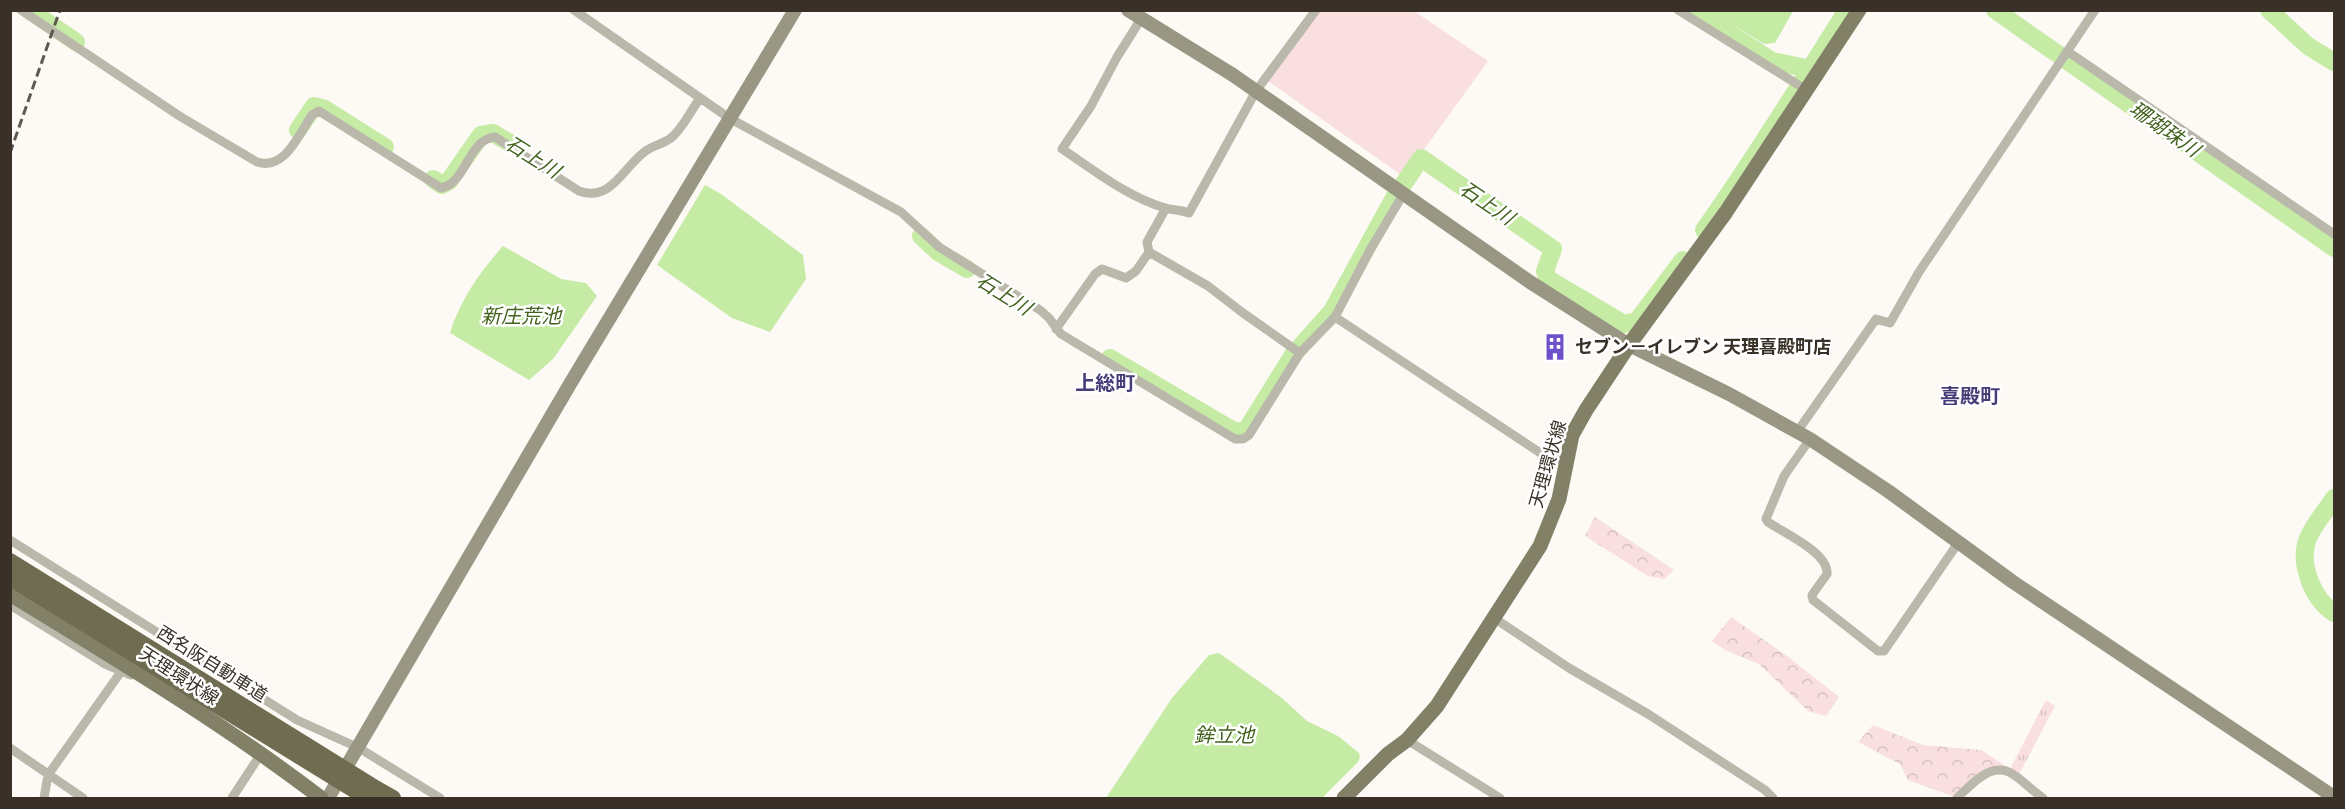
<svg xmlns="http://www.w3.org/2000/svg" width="2345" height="809" font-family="Signika,'Noto Sans JP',sans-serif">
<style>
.grass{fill:url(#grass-tufts)}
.forest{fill:url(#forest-crowns)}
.park{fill:#f9dfe0}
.water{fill:#c5eba5}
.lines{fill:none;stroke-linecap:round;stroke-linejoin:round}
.river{stroke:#c5eba5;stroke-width:18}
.street{stroke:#b9b8aa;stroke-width:9}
.secondary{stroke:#999784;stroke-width:14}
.primary{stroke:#838068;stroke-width:15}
.highway{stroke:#706c51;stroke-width:16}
.rail{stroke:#605950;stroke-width:3;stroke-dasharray:9 4.5;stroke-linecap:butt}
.highway-bridge{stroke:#706c51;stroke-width:16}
.labels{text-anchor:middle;stroke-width:5;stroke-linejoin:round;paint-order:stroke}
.poi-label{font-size:18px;font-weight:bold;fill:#393127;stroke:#fff;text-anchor:start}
.street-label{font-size:18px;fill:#393127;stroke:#fff}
.water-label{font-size:20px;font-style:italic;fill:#42621d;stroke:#fff}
.neighbourhood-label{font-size:20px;font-weight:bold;fill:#473b78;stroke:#fff}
</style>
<defs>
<pattern id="grass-tufts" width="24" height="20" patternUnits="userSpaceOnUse" patternTransform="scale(1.5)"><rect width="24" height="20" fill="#f9dfe0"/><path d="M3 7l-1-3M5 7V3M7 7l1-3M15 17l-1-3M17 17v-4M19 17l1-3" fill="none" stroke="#d6c0c0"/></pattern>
<pattern id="forest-crowns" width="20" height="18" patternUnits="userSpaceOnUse" patternTransform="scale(1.5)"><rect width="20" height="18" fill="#f9dfe0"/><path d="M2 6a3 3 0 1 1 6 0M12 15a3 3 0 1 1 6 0" fill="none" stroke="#d6c0c0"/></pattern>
</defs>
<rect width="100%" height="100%" fill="#fdf9f4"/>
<!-- grass -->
<path class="grass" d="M2046 700 2055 706 2018 776 2010 769Z"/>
<!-- forest -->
<path class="forest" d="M1595 517 1674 570 1664 579 1648 576 1585 536Z
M1731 617 1787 656 1839 697 1826 716 1808 711 1759 664 1727 651 1712 641Z
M1873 725 1923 745 1981 750 2010 769 1999 767 1958 798 1908 780 1900 764 1858 742Z"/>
<!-- park -->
<path class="park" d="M1319 11H1414L1488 61 1404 177 1268 81Z"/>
<!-- water -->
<path class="water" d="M1710 11H1793L1775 43 1764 44Z
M705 185 721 194 803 255 806 279 770 332 732 318 657 265Z
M503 246 561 279 586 283 597 296 553 359 529 380 450 333C460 300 480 272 503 246Z
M1219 653 1282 698 1307 721 1338 736 1359 753 1360 757 1358 762 1322 798H1106L1172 698 1209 655Z"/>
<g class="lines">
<!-- river -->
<path class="river" d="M29 10 76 42
M1693 10 1772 61 1811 69
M1995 10 2334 248
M2269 10 2308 46 2334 62
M298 130 314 106 325 109 385 147
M433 179 442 185 449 181 481 135 493 133 513 145
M1704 230C1754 159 1801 84 1847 10
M921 236 938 252 967 269
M1110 358 1232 430 1241 432 1247 429 1293 355 1332 311 1394 198 1421 158 1553 249 1545 271 1548 279 1624 324 1637 321 1683 260
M2334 498C2326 511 2314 524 2308 538 2298 564 2313 599 2334 613"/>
<!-- street -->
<path class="street" d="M21 10 181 117 257 162C285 171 299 134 312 115L319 111 441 188C466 184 468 139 495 137L579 191C612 203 624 165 647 150 654 145 666 143 672 137 682 129 692 109 700 98
M574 10 729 118 901 212 939 247 1040 310 1049 318 1061 334 1235 439H1243L1249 435 1300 353 1335 317 1370 250 1404 193
M1678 10 1805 89
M1141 19 1117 57 1091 106 1062 149C1094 170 1127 197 1165 208 1173 210 1181 210 1189 213L1256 91 1316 10
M2067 51 2334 234
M1149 252 1208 286 1243 313 1300 353
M1335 317 1545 456 1565 462
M1056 329 1095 274 1102 269 1126 278 1136 271 1149 252 1147 242 1166 208
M1797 432 1876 319 1890 323 1919 272 2095 10
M1810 439 1784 476 1766 519 1768 522C1784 533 1829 553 1827 574L1812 595 1813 600 1878 651H1884L1958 543
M10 540 297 720 359 748 440 798
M10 605 105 664 131 675
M1494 618 1569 668 1648 714 1765 790 1773 798
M1407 740 1500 798
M10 748 83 798
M44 798 48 775 125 666
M232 798 262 752
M1957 798C1970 786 1989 763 2009 772 2021 778 2032 791 2043 798"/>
<!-- secondary -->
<path class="secondary" d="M1128 10 1233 75 1530 282 1629 345 1729 394 1810 439 1888 491 2013 582 2334 797
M328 798 570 384 795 10"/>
<!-- primary -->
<path class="primary" d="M10 594C116 659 223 723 321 798
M1344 798 1388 754 1407 740 1437 706 1540 546 1559 499 1572 435 1586 410 1629 345 1726 212 1859 10"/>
<!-- highway -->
<path class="highway" d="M377 789 393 798"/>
<!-- rail -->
<path class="rail" d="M10 153 60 10"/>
<!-- highway-bridge -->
<path class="highway-bridge" d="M10 561 377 789
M10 578 367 798"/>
</g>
<!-- icons -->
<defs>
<symbol id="building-bare" viewBox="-9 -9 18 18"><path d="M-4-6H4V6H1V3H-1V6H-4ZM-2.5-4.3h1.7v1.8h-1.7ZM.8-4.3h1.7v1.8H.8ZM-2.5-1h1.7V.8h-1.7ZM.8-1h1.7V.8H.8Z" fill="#6e50ca" stroke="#fff" stroke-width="2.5" paint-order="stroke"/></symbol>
</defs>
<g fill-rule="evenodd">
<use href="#building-bare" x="1536" y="328" width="38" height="38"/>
</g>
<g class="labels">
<!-- poi labels -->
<g class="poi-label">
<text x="1575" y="353">セブン－イレブン 天理喜殿町店</text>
</g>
<!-- street labels -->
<g class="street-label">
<text transform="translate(1548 464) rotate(-74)" y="6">天理環状線</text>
<text transform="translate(212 664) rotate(32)" y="6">西名阪自動車道</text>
<text transform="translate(179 676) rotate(33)" y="6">天理環状線</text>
</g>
<!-- water labels -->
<g class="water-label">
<text transform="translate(2165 129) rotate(35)" y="7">珊瑚珠川</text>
<text transform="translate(533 157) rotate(32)" y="7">石上川</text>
<text transform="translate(1487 203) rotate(34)" y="7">石上川</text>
<text transform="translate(1004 294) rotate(32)" y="7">石上川</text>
<text x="521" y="323">新庄荒池</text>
<text x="1224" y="742">鉾立池</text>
</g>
<!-- neighbourhood labels -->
<g class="neighbourhood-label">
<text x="1105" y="390">上総町</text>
<text x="1970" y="403">喜殿町</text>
</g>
</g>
<!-- border -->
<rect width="2345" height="809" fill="none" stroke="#393127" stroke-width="24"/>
</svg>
